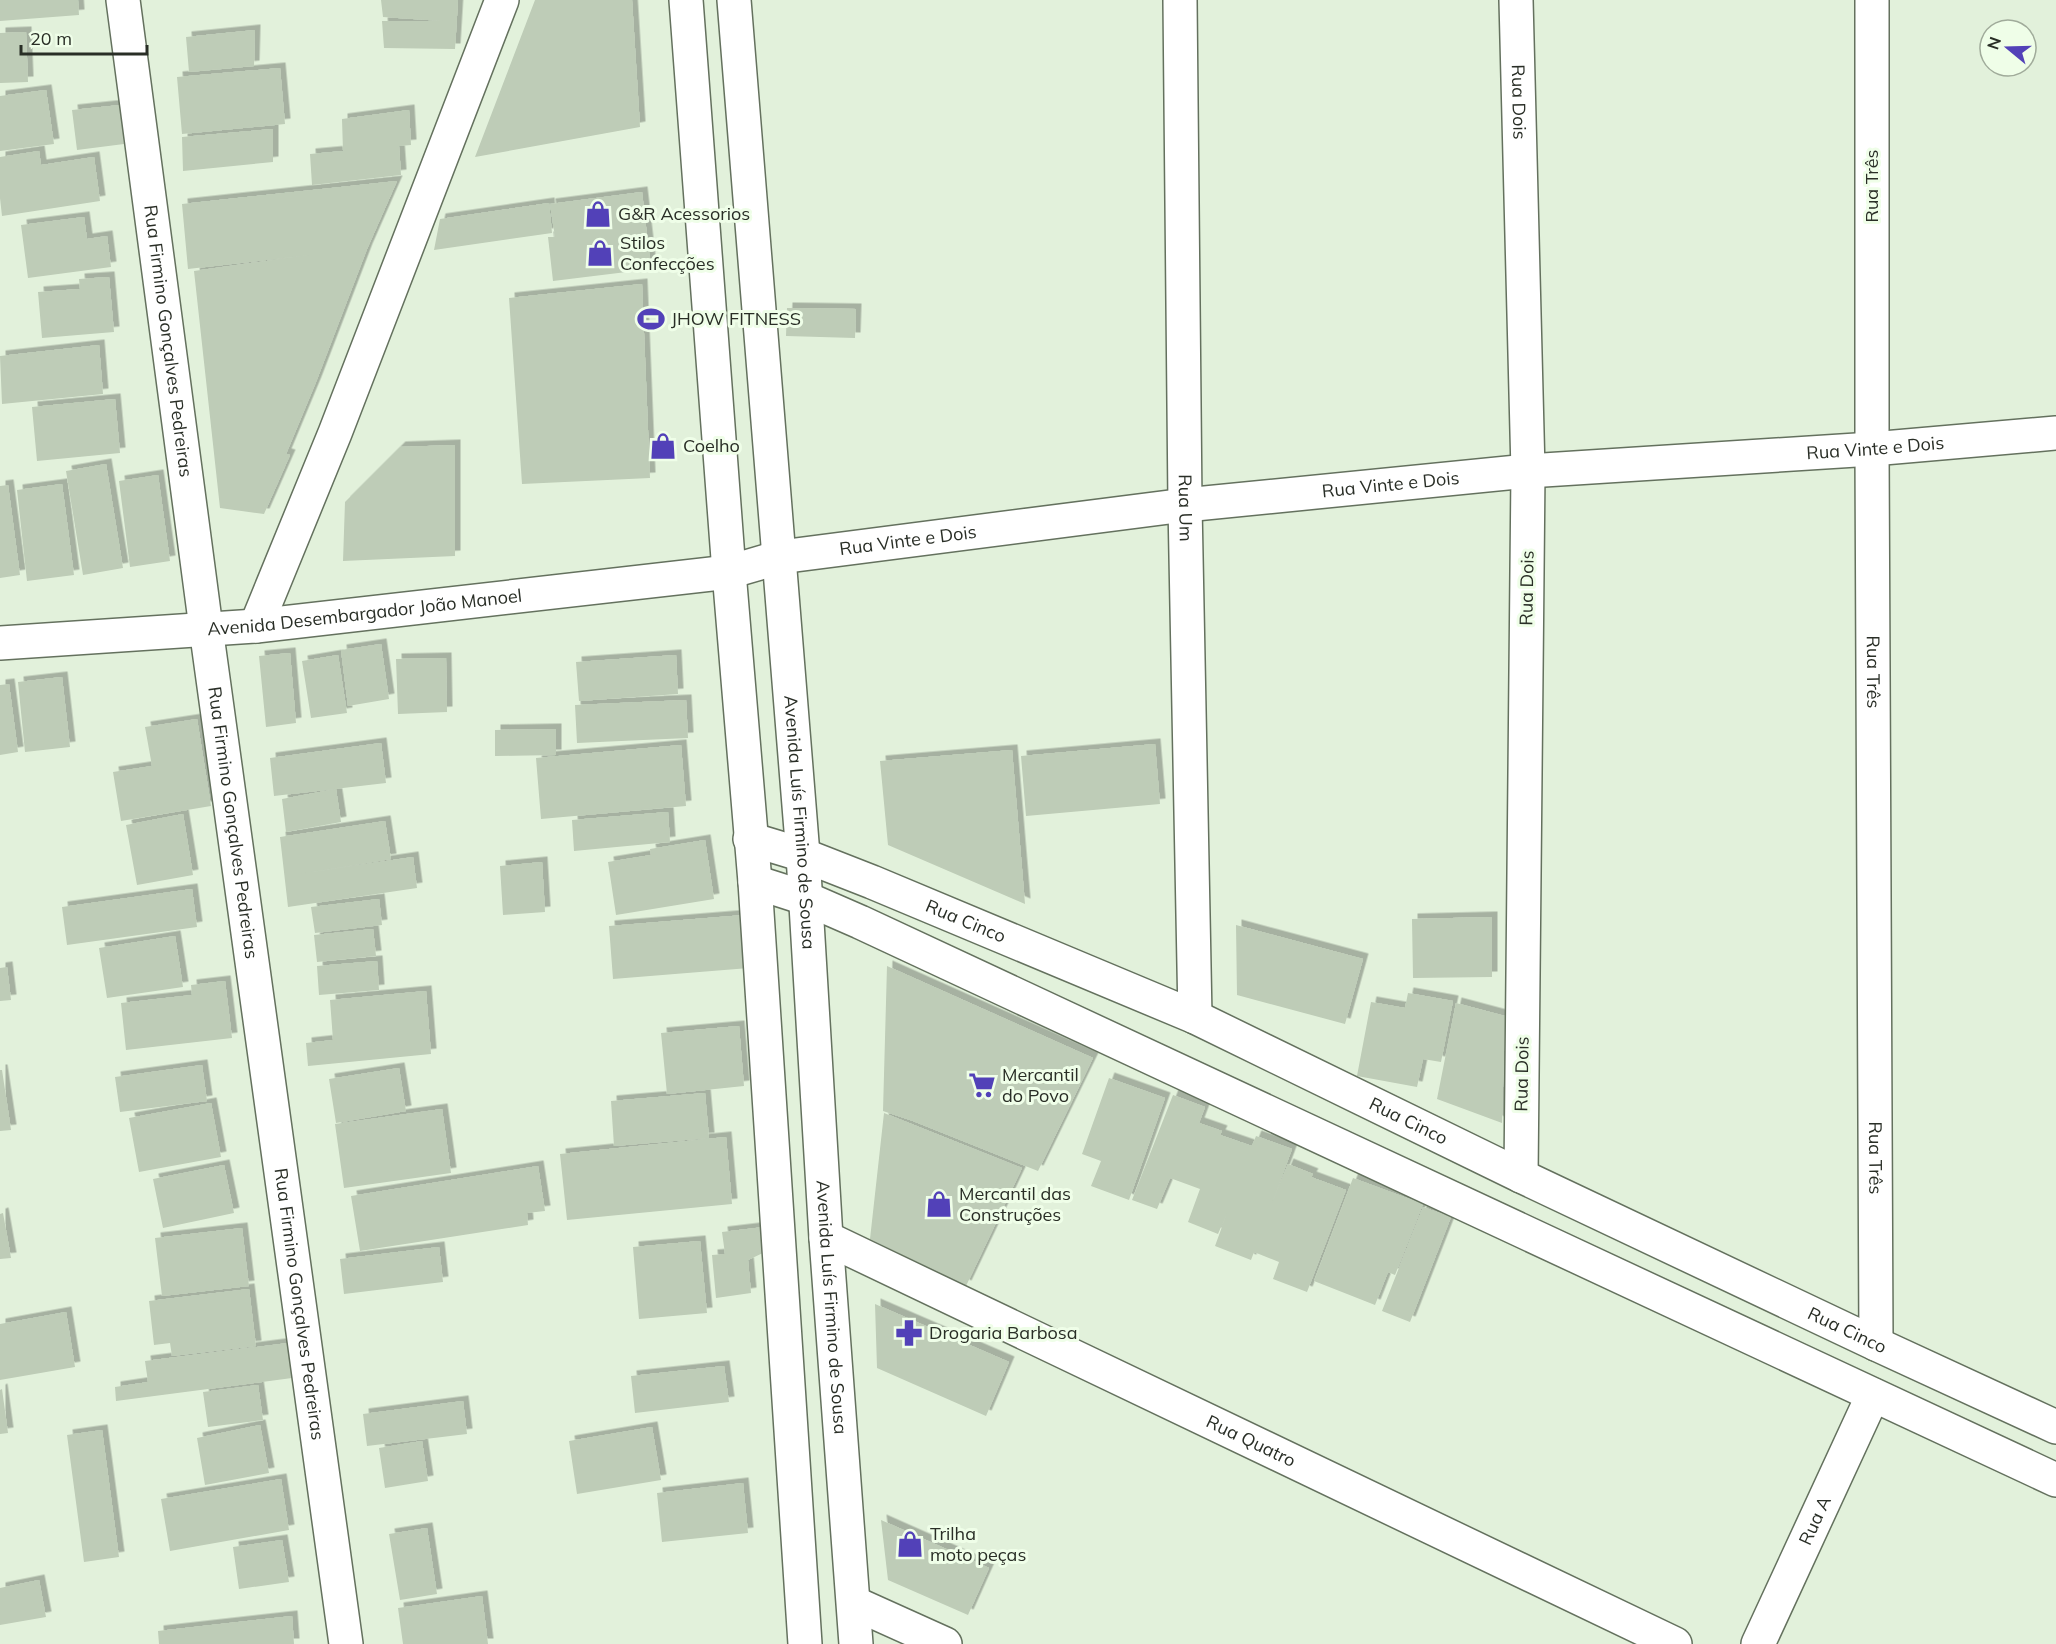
<svg xmlns="http://www.w3.org/2000/svg" width="2056" height="1644" font-family="Mulish,sans-serif">
<style>
.building{fill:#beccb7;filter:url(#shadow)}
.lines{fill:none;stroke-linecap:round;stroke-linejoin:round}
.minor-casing{stroke:#64715e;stroke-width:36}
.tertiary-casing{stroke:#64715e;stroke-width:36}
.secondary-casing{stroke:#64715e;stroke-width:36}
.minor{stroke:#fff;stroke-width:33}
.tertiary{stroke:#fff;stroke-width:33}
.secondary{stroke:#fff;stroke-width:33}
.labels{text-anchor:middle;stroke-width:6;stroke-linejoin:round;paint-order:stroke}
.street-label{font-size:18px;fill:#292e26;stroke:#effee8}
.poi-label{font-size:18px;fill:#292e26;stroke:#effee8;text-anchor:start}
</style>
<defs>
<filter id="shadow"><feDropShadow dx="5.5" dy="-5.5" stdDeviation="0" flood-color="#0004"/></filter>
</defs>
<rect width="100%" height="100%" fill="#e2f1db"/>
<!-- building -->
<path class="building" d="M0 0H78L79 15 0 21Z
M381 0H458L455 49 384 48 382 21H443L383 17Z
M535 0H632L640 127 475 157Z
M255 30 254 66 189 72 186 37Z
M26 32 28 82 0 83V33Z
M280 68 285 124 182 134 177 77Z
M46 90 54 144 0 151V96Z
M120 105 124 144 77 150 72 110Z
M409 110 411 145 399 146 401 175 312 185 310 154 343 151 342 119Z
M273 129V162L183 171 182 137Z
M39 151 41 165 94 157 100 201 2 216 0 198V157Z
M397 181 367 249 316 382 286 454 290 455 264 514 220 508 194 271 309 255 188 269 182 204Z
M642 192 651 269 553 281 548 237H555L550 204Z
M549 203 552 233 434 250 440 219Z
M84 217 87 239 107 236 111 267 28 278 21 225Z
M109 277 114 332 42 338 38 292 80 289 79 279Z
M642 284 650 478 522 484 509 298Z
M787 308 856 309 855 338 786 336Z
M99 345 103 394 2 404 0 356Z
M115 399 120 453 37 461 32 407Z
M455 445V556L343 561 345 502 400 447Z
M106 464 123 568 83 575 66 471Z
M158 475 170 561 130 567 119 481Z
M62 484 74 575 27 581 17 490Z
M8 485 20 575 0 578V486Z
M381 644 389 699 348 706 341 650Z
M290 653 296 723 266 727 259 656Z
M338 655 347 713 311 718 302 661Z
M676 655 678 694 579 701 576 662Z
M446 658 447 712 398 714 396 659Z
M62 677 70 747 25 752 18 682Z
M9 684 18 752 0 755V685Z
M686 700 688 738 577 743 575 705Z
M197 719 211 806 121 821 113 772 152 766 145 727Z
M556 729V755L495 756V730Z
M381 743 386 783 274 796 270 758Z
M1155 744 1160 804 1026 816 1021 756Z
M681 745 686 806 541 819 536 758Z
M1012 750 1025 904 888 845 880 761Z
M336 789 341 822 286 832 282 799Z
M668 812 670 842 574 851 572 820Z
M183 814 193 875 137 885 126 825Z
M385 821 391 859 299 874 413 857 417 888 288 907 280 837Z
M705 840 714 899 616 915 608 862 651 855 650 849Z
M542 862 545 912 503 915 500 866Z
M192 889 197 927 67 945 62 907Z
M379 899 382 925 315 933 311 907Z
M744 915 749 968 613 979 609 926Z
M1492 917V977L1413 978 1412 919Z
M1236 925 1363 959 1345 1024 1237 995Z
M373 929 376 956 317 962 314 935Z
M175 936 183 987 107 998 99 948Z
M377 961 379 990 319 995 317 966Z
M887 966 1093 1058 1038 1171 913 1121 883 1111Z
M7 967 11 1000 0 1001V968Z
M225 981 232 1038 126 1050 121 1003 192 995 191 985Z
M426 991 431 1054 308 1066 306 1043 333 1040 330 1000Z
M1408 993 1453 1001 1441 1062 1423 1059 1417 1087 1357 1076 1371 1002 1405 1008Z
M1456 1003 1505 1016 1502 1123 1437 1099Z
M739 1026 744 1086 667 1094 661 1033Z
M202 1065 207 1101 120 1112 115 1077Z
M399 1068 406 1111 336 1123 329 1079Z
M0 1070H2L11 1130 0 1131Z
M1109 1078 1165 1098 1129 1200 1091 1186 1101 1161 1082 1154Z
M705 1093 709 1138 614 1146 611 1101Z
M1173 1095 1205 1107 1199 1123 1222 1131 1220 1135 1252 1146 1256 1136 1292 1149 1272 1203 1288 1164 1313 1174 1311 1177 1346 1190 1307 1292 1273 1279 1279 1262 1254 1252 1251 1260 1215 1246 1227 1213 1218 1234 1188 1222 1200 1189 1170 1178 1157 1209 1132 1200Z
M211 1103 221 1157 139 1172 129 1118Z
M442 1109 451 1173 344 1188 335 1124Z
M884 1113 1022 1168 966 1286 870 1239Z
M726 1137 732 1204 567 1220 560 1154Z
M224 1165 234 1213 163 1228 153 1179Z
M538 1166 545 1211 527 1213 528 1225 360 1251 351 1196Z
M1353 1178 1423 1204 1395 1275 1388 1272 1375 1305 1314 1281Z
M1423 1207 1451 1217 1410 1322 1382 1311Z
M3 1213 11 1258 0 1259V1214Z
M764 1227 767 1251 748 1260 751 1293 716 1298 712 1255 725 1254 722 1232Z
M242 1228 249 1286 162 1296 155 1238Z
M700 1241 707 1313 639 1319 633 1247Z
M439 1247 443 1282 344 1294 340 1259Z
M249 1289 256 1346 172 1356 170 1343 154 1345 149 1301Z
M875 1304 1009 1362 986 1416 877 1368Z
M66 1312 75 1367 0 1380V1324Z
M288 1343 292 1378 116 1401 115 1387 148 1382 145 1361Z
M724 1366 729 1402 635 1413 631 1376Z
M258 1385 263 1420 208 1427 203 1392Z
M2 1389 8 1433 0 1434V1390Z
M463 1401 467 1434 367 1446 363 1414Z
M260 1425 269 1473 205 1485 197 1438Z
M652 1427 661 1480 577 1494 569 1441Z
M102 1430 119 1557 84 1562 67 1435Z
M422 1441 428 1481 385 1488 379 1448Z
M281 1479 289 1530 170 1551 161 1499Z
M743 1483 748 1533 662 1542 657 1493Z
M881 1520 989 1568 968 1615 888 1580Z
M427 1528 437 1594 400 1600 389 1534Z
M282 1540 289 1582 239 1589 233 1547Z
M39 1580 46 1617 0 1625V1588Z
M482 1596 488 1644H403L398 1608Z
M292 1616 294 1644H159L158 1631Z"/>
<g class="lines">
<defs>
<g id="minor">
<path id="s1" d="M123 0 206 628 346 1644"/>
<path id="s2" d="M1180 0 1185 505 1195 1017"/>
<path id="s3" d="M1516 0 1528 471 1521 1176"/>
<path id="s4" d="M1872 0V449L1876 1344"/>
<path id="s5" d="M780 557 1185 505 1528 471 1872 449 2056 433"/>
<path d="M256 626 335 433 502 0"/>
<path id="s6" d="M826 1238 1675 1644"/>
<path d="M854 1603 945 1644"/>
<path id="s7" d="M1758 1644 1873 1395"/>
</g>
<g id="tertiary">
<path id="s8" d="M750 839 803 855 872 882 1195 1017 1521 1176 1876 1344 2056 1427"/>
<path d="M755 882 805 898 860 922 2056 1480"/>
</g>
<g id="secondary">
<path d="M686 0 729 572 755 882 805 1644"/>
<path id="s9" d="M734 0 803 855 826 1238 856 1644"/>
<path id="s10" d="M0 643 256 626 729 572 780 557"/>
</g>
</defs>
<!-- minor casing -->
<use href="#minor" class="minor-casing"/>
<!-- tertiary casing -->
<use href="#tertiary" class="tertiary-casing"/>
<!-- secondary casing -->
<use href="#secondary" class="secondary-casing"/>
<!-- minor -->
<use href="#minor" class="minor"/>
<!-- tertiary -->
<use href="#tertiary" class="tertiary"/>
<!-- secondary -->
<use href="#secondary" class="secondary"/>
</g>
<!-- icons -->
<defs>
<symbol id="shop-bare" viewBox="-9 -9 18 18"><path d="M-5-2.5h2.3a2.7 3.5 0 0 1 5.4 0H5L5.5 6h-11ZM-1.5-2.5h3a1.5 2.3 0 0 0-3 0Z" fill="#5241b8" stroke="#effee8" stroke-width="2.5" paint-order="stroke"/></symbol>
<symbol id="stadium-bare" viewBox="-9 -9 18 18"><path d="M0-5a6.5 5 0 1 0 0 10a6.5 5 0 1 0 0-10ZM-3.5-1.8h7v3.6h-7Z" fill="#5241b8" stroke="#effee8" stroke-width="2.5" paint-order="stroke"/></symbol>
<symbol id="supermarket-bare" viewBox="-9 -9 18 18"><path d="M-6-5.5h2.5l.6 2H6L4.5 2H-2.5L-4.4-4H-6ZM-1.5 3.2a1.3 1.3 0 1 0 .1 0ZM3 3.2a1.3 1.3 0 1 0 .1 0Z" fill="#5241b8" stroke="#effee8" stroke-width="2.5" paint-order="stroke"/></symbol>
<symbol id="pharmacy-bare" viewBox="-9 -9 18 18"><path d="M-2-6h4v4h4v4h-4v4h-4v-4h-4v-4h4Z" fill="#5241b8" stroke="#effee8" stroke-width="2.5" paint-order="stroke"/></symbol>
</defs>
<g fill-rule="evenodd">
<use href="#shop-bare" x="579" y="195" width="38" height="38"/>
<use href="#shop-bare" x="581" y="234" width="38" height="38"/>
<use href="#stadium-bare" x="632" y="300" width="38" height="38"/>
<use href="#shop-bare" x="644" y="427" width="38" height="38"/>
<use href="#supermarket-bare" x="963" y="1066" width="38" height="38"/>
<use href="#shop-bare" x="920" y="1185" width="38" height="38"/>
<use href="#pharmacy-bare" x="890" y="1314" width="38" height="38"/>
<use href="#shop-bare" x="891" y="1525" width="38" height="38"/>
</g>
<g class="labels">
<!-- street labels -->
<g class="street-label">
<text dy="6" stroke="none"><textPath href="#s3" startOffset="102">Rua Dois</textPath></text>
<text transform="translate(1872 186) rotate(-90)" y="6">Rua Três</text>
<text dy="6" stroke="none"><textPath href="#s1" startOffset="344">Rua Firmino Gonçalves Pedreiras</textPath></text>
<text dy="6" stroke="none"><textPath href="#s5" startOffset="1101">Rua Vinte e Dois</textPath></text>
<text dy="6" stroke="none"><textPath href="#s5" startOffset="615">Rua Vinte e Dois</textPath></text>
<text dy="6" stroke="none"><textPath href="#s2" startOffset="508">Rua Um</textPath></text>
<text dy="6" stroke="none"><textPath href="#s5" startOffset="129">Rua Vinte e Dois</textPath></text>
<text transform="translate(1527 588) rotate(-89)" y="6">Rua Dois</text>
<text dy="6" stroke="none"><textPath href="#s10" startOffset="366">Avenida Desembargador João Manoel</textPath></text>
<text dy="6" stroke="none"><textPath href="#s4" startOffset="672">Rua Três</textPath></text>
<text dy="6" stroke="none"><textPath href="#s1" startOffset="830">Rua Firmino Gonçalves Pedreiras</textPath></text>
<text dy="6" stroke="none"><textPath href="#s9" startOffset="825">Avenida Luís Firmino de Sousa</textPath></text>
<text dy="6" stroke="none"><textPath href="#s8" startOffset="231">Rua Cinco</textPath></text>
<text transform="translate(1522 1074) rotate(-89)" y="6">Rua Dois</text>
<text dy="6" stroke="none"><textPath href="#s8" startOffset="717">Rua Cinco</textPath></text>
<text dy="6" stroke="none"><textPath href="#s4" startOffset="1158">Rua Três</textPath></text>
<text dy="6" stroke="none"><textPath href="#s1" startOffset="1316">Rua Firmino Gonçalves Pedreiras</textPath></text>
<text dy="6" stroke="none"><textPath href="#s9" startOffset="1311">Avenida Luís Firmino de Sousa</textPath></text>
<text dy="6" stroke="none"><textPath href="#s8" startOffset="1203">Rua Cinco</textPath></text>
<text dy="6" stroke="none"><textPath href="#s6" startOffset="471">Rua Quatro</textPath></text>
<text dy="6" stroke="none"><textPath href="#s7" startOffset="136">Rua A</textPath></text>
</g>
<!-- poi labels -->
<g class="poi-label">
<text x="618" y="220">G&amp;R Acessorios</text>
<text x="620" y="249">Stilos<tspan x="620" dy="21">Confecções</tspan></text>
<text x="671" y="325">JHOW FITNESS</text>
<text x="683" y="452">Coelho</text>
<text x="1002" y="1081">Mercantil<tspan x="1002" dy="21">do Povo</tspan></text>
<text x="959" y="1200">Mercantil das<tspan x="959" dy="21">Construções</tspan></text>
<text x="929" y="1339">Drogaria Barbosa</text>
<text x="930" y="1540">Trilha<tspan x="930" dy="21">moto peças</tspan></text>
</g>
</g>
<!-- north arrow -->
<g transform="translate(2008 48) rotate(289)"><circle r="28" fill="#effee8" stroke="#a0ab9a" stroke-width="1.5"/>
<path d="M0-4.5L10 22L0 15L-10 22Z" fill="#5241b8"/>
<text y="-9" font-size="16" font-weight="bold" text-anchor="middle" fill="#292e26">N</text>
</g>
<!-- scale -->
<path d="M21 45v9h126v-9" fill="none" stroke="#292e26" stroke-width="3"/>
<text x="30" y="45" font-size="18" fill="#292e26" stroke="#effee8" stroke-width="4.5" paint-order="stroke">20 m</text>
</svg>
